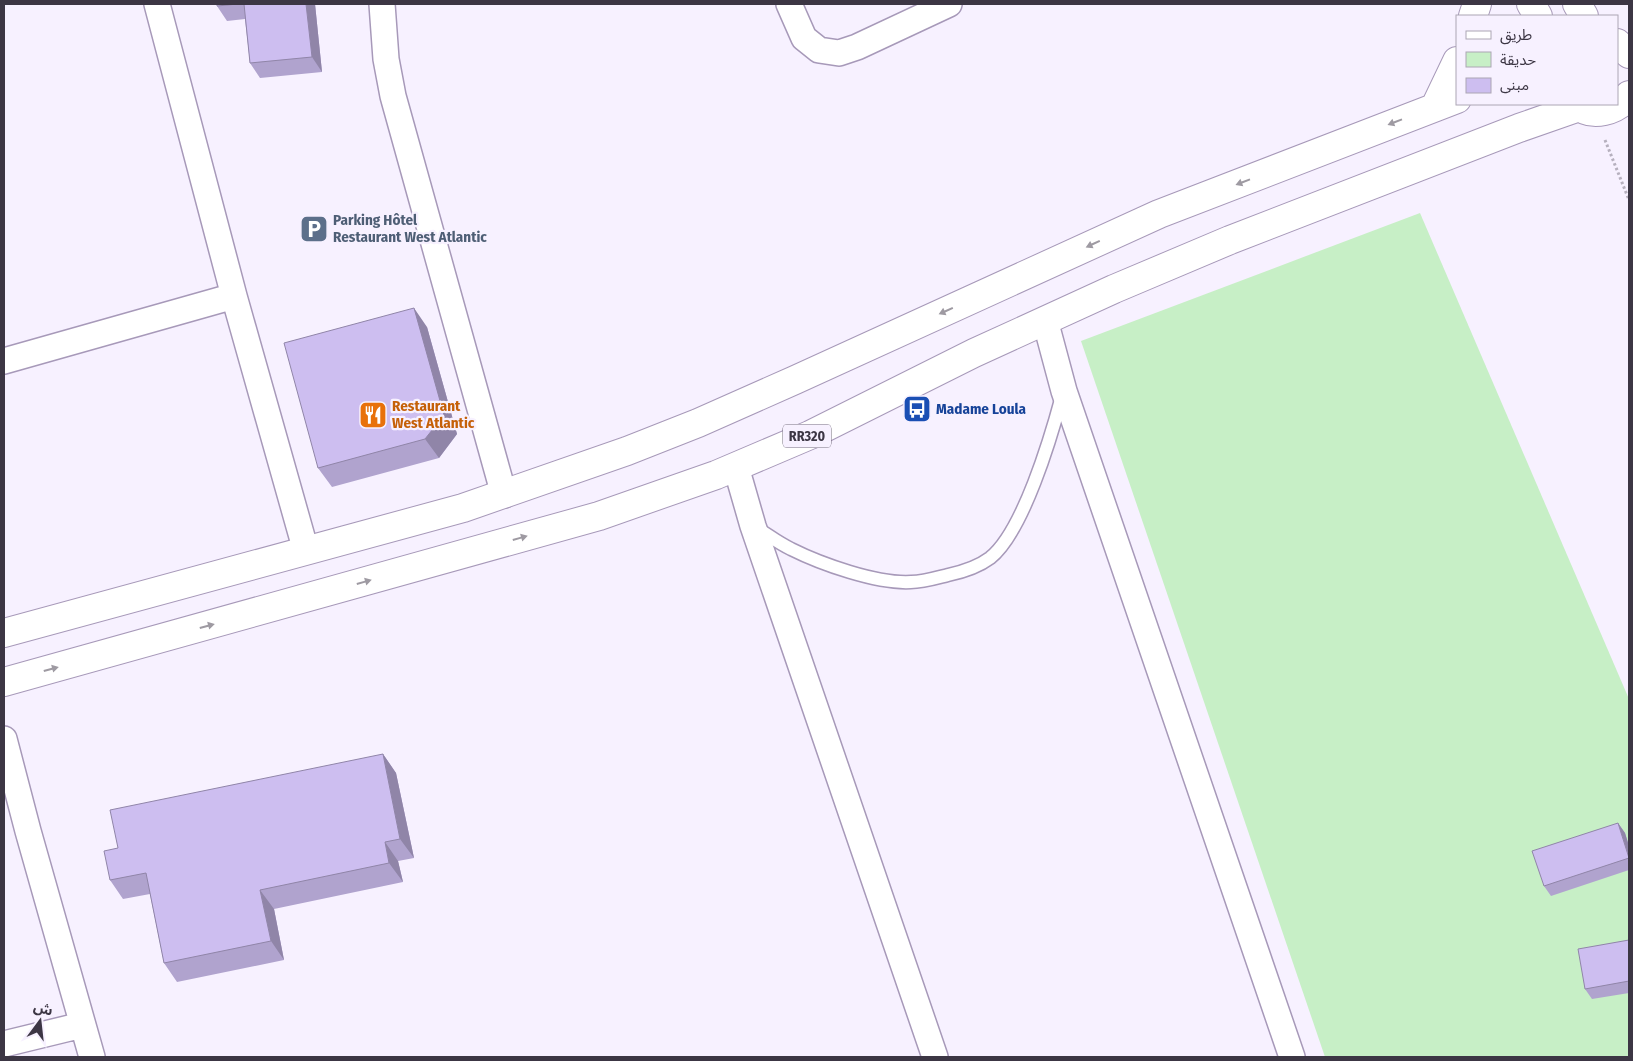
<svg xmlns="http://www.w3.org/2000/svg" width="1633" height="1061" font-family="'Fira Sans Condensed','Noto Sans Arabic',sans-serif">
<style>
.green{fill:#c7efc6}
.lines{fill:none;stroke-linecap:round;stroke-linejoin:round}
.service-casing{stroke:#a799b9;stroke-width:15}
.minor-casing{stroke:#a799b9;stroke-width:28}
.tertiary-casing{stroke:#a799b9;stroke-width:30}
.primary-casing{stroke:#a799b9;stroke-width:30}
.path{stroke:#b6b0be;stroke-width:3;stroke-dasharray:2.5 2.5;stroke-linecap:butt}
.service{stroke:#fff;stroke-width:12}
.minor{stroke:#fff;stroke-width:25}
.tertiary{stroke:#fff;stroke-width:28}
.primary{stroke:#fff;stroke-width:28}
.wall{fill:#b0a3ce}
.shaded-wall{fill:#9085a8}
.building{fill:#cdbef0;stroke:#9085a8}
.oneway{fill:#9e9aa2}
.labels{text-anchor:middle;stroke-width:4.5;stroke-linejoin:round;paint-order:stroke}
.shield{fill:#f7f1ff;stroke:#746e7c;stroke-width:1}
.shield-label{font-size:14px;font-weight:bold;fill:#3c3644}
.service-label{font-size:15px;font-weight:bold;fill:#4e5e75;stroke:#f7f1ff;text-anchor:start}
.food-label{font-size:15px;font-weight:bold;fill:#c56008;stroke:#f7f1ff;text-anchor:start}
.transit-label{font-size:15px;font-weight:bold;fill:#164399;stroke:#f7f1ff;text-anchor:start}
</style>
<rect width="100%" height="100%" fill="#f7f1ff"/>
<!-- green -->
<path class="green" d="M1420 213 1629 699V1057H1325L1081 341Z"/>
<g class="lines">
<defs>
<path id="service" d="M755 527C767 534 778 543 791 549 821 564 877 584 911 582 923 582 936 578 948 575 962 572 978 567 990 558 1023 532 1051 437 1062 396"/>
<path id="minor" d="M157 4 234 296 306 551
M382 4 386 59 393 96 504 495
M789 4 804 38 819 50 839 53 857 47 949 4
M1045 320 1064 391 1292 1057
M4 361 234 296
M736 467 753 526 935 1057
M4 739 28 831 92 1057
M4 1044 82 1025"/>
<path id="tertiary" d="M1531 4 1538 16
M1577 4 1584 16"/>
<path id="primary" d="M1473 16 1477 4
M1617 43 1629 54
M1576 104C1592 119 1617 111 1629 95
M1435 107 1457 61
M4 633 463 508 627 451 698 423 795 380 1159 214 1457 99
M4 682 599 516 716 475 810 435 974 353 1114 289 1230 240 1519 128 1579 107"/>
</defs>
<!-- service casing -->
<use href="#service" class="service-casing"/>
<!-- minor casing -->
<use href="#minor" class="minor-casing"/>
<!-- tertiary casing -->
<use href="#tertiary" class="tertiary-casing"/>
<!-- primary casing -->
<use href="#primary" class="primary-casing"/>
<!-- path -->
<path class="path" d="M1605 140 1629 200"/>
<!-- service -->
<use href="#service" class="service"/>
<!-- minor -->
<use href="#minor" class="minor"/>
<!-- tertiary -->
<use href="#tertiary" class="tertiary"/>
<!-- primary -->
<use href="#primary" class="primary"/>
</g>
<!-- wall -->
<path class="wall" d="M217 4H315L322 72 260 78 250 63 245 19 227 21 217 6Z
M427 327 457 434 439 458 332 487 318 468Z
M383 754 396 773 414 858 398 861 403 882 274 909 284 960 177 982 164 963 150 894 123 899 110 880 118 848Z
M1618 823 1625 833 1629 846V870L1551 896 1544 886Z
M1629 940V993L1592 999 1585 989Z"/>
<!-- shaded-wall -->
<path class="shaded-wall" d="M306 4H315L322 72 312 57Z
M414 308 427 327 457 434 439 458 425 439Z
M383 754 396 773 414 858 400 839Z
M1618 823 1625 833 1629 846V857Z
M385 842 398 861 403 882 389 863Z
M260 890 274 909 284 960 271 941Z"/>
<!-- building -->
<path class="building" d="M217 4H238L217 6Z
M244 4H306L312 57 250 63Z
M414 308 444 415 425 439 318 468 284 343Z
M383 754 400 839 385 842 389 863 260 890 271 941 164 963 146 873 110 880 104 851 118 848 110 810Z
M1618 823 1629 858 1544 886 1532 851Z
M1629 940V981L1585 989 1578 949Z"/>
<!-- one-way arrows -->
<defs><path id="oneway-solid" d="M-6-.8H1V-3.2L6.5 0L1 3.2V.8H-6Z" transform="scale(1.25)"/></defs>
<g class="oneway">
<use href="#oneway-solid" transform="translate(1395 122) rotate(159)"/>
<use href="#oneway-solid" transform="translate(1243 182) rotate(159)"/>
<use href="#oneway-solid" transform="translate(1093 244) rotate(155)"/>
<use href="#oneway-solid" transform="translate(946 311) rotate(156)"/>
<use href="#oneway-solid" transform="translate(520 538) rotate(-16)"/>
<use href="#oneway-solid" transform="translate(364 582) rotate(-16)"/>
<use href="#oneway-solid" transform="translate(207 626) rotate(-15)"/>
<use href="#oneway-solid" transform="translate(51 669) rotate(-15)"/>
</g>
<!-- icons -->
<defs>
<symbol id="parking-square" viewBox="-11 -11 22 22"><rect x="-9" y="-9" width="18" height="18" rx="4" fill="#5c6f8a" stroke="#f7f1ff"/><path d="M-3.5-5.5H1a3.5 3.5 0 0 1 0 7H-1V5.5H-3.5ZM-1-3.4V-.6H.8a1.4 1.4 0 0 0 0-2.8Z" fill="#fff"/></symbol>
<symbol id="bus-square" viewBox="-11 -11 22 22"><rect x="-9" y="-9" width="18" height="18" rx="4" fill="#1a4fb4" stroke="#f7f1ff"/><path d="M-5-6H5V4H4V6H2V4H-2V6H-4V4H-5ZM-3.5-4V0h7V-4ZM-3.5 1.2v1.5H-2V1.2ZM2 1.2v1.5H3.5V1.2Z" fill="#fff"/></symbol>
<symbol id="restaurant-square" viewBox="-11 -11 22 22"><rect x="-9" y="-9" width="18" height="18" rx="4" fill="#e8710a" stroke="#f7f1ff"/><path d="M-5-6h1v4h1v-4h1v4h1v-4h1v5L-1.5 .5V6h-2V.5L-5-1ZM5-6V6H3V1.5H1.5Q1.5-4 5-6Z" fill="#fff"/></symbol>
</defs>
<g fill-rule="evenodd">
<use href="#parking-square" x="298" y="213" width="32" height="32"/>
<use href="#bus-square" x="901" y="393" width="32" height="32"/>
<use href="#restaurant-square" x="357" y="399" width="32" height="32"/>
</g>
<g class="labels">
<!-- shield labels -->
<rect class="shield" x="783" y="424.5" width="48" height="23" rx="4"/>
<g class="shield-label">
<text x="807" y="441">RR320</text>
</g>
<!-- service labels -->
<g class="service-label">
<text x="333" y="225">Parking Hôtel<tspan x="333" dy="17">Restaurant West Atlantic</tspan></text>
</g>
<!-- food labels -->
<g class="food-label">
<text x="392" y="411">Restaurant<tspan x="392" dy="17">West Atlantic</tspan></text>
</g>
<!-- transit labels -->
<g class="transit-label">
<text x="936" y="414">Madame Loula</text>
</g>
</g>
<!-- border -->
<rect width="1633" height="1061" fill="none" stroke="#3c3644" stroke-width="10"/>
<!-- legend -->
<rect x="1456" y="15" width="162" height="90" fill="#f7f1ff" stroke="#aca6b4"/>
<rect x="1466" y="31" width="25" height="8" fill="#ffffff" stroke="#aca6b4"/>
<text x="1500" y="40" font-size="15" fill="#3c3644">طريق</text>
<rect x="1466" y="52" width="25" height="15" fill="#c7efc6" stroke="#aca6b4"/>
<text x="1500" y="65" font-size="15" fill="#3c3644">حديقة</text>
<rect x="1466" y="78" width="25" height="15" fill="#cdbef0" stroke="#aca6b4"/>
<text x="1500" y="90" font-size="15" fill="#3c3644">مبنى</text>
<!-- north arrow -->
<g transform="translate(40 1021) rotate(15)" stroke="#f7f1ff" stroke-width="4" paint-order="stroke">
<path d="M0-4L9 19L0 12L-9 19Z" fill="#3c3644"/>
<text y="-8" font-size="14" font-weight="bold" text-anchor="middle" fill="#3c3644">ش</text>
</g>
</svg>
